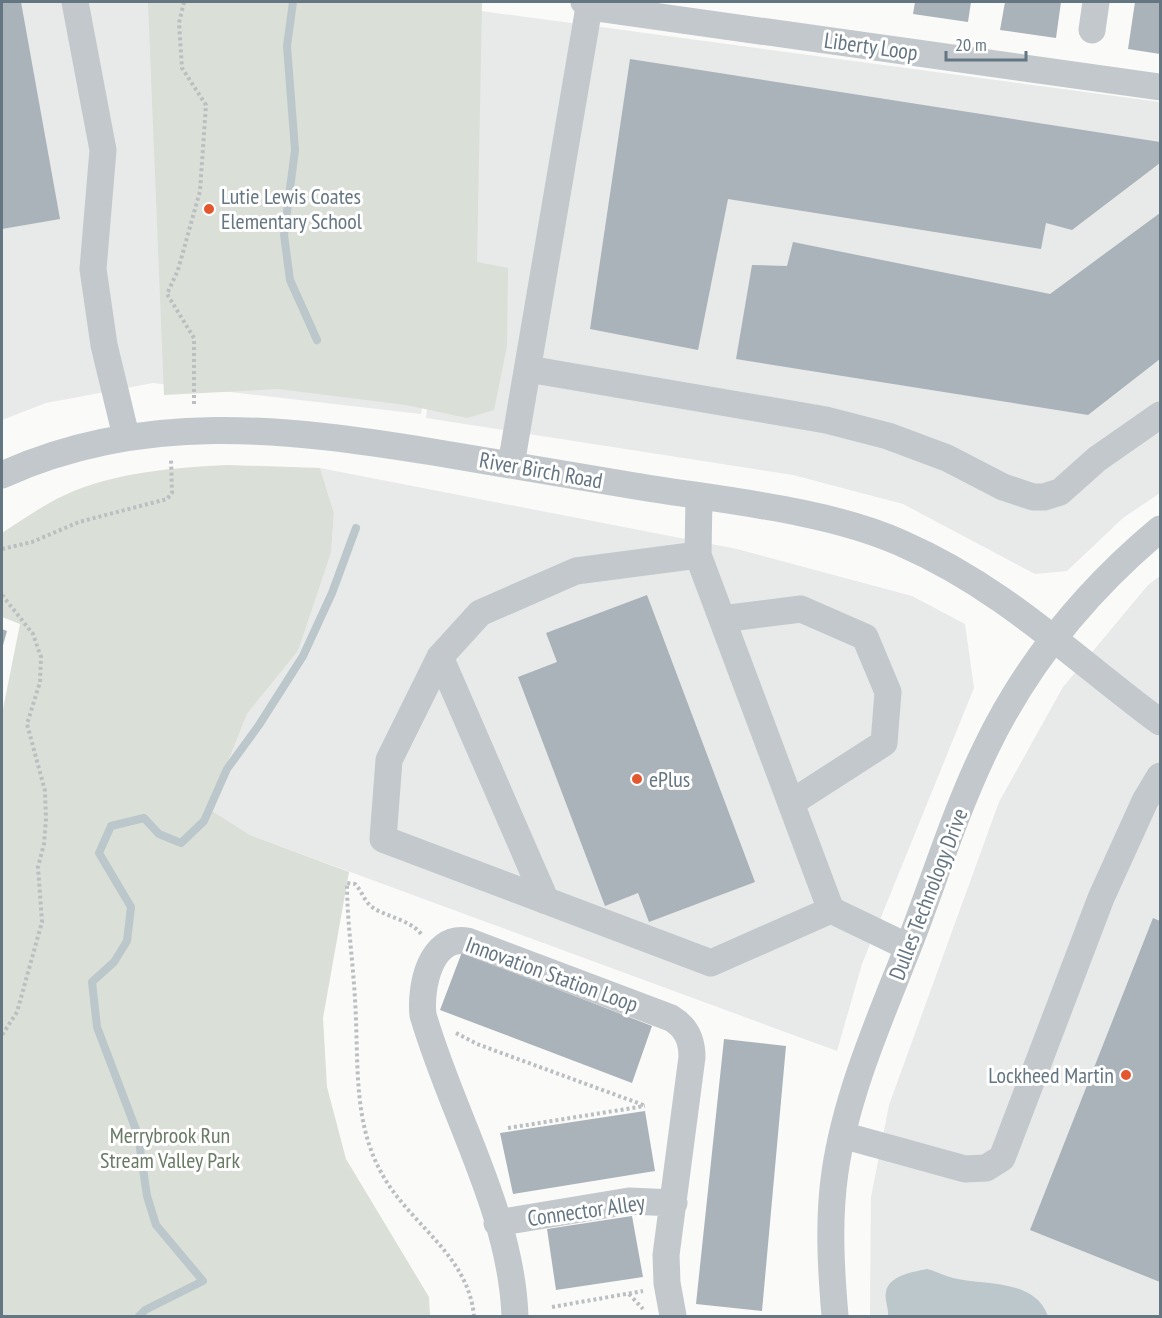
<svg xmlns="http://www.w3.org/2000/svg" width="1162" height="1318" font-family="'PT Sans Narrow',sans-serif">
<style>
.built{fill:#e8e9e9}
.green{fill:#dadfd7}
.water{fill:#bbc7cb}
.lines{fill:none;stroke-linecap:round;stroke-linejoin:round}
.stream{stroke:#bbc7cb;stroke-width:8}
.building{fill:#aab3b9}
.path{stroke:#bbbfc2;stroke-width:4;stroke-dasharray:3 3;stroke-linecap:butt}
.minor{stroke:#c3c8cc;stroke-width:27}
.poi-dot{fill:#e4572e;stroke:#fff;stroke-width:2}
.labels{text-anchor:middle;stroke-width:6;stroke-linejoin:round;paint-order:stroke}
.street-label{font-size:22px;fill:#657683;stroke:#fff}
.poi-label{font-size:22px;fill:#657683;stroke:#fff;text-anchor:start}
.park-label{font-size:22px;fill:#687a64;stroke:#fff}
</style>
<rect width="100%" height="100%" fill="#fafaf8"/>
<!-- built -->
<path class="built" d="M2 2H430L429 362 421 414 153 383 46 403 2 420Z
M481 11 1160 102V493L1123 518 1067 571 1035 574 903 504 793 475 426 418Z
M320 468 737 549 912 596 965 624 974 688 862 964 837 1051 250 835 209 809 247 714 298 651 331 553 334 513Z
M1160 576V1316H870L871 1197 889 1105 999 802 1063 687 1148 585Z"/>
<!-- green -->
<path class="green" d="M148 2H482L477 262 508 268 507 346 494 410 467 418 406 405 278 389 164 395Z
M227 465 320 468 334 513 331 553 298 651 247 714 209 809 250 835 349 872 323 1018 327 1087 346 1159 429 1297 430 1316H2V714L20 624 2 617V533C22 520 43 505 65 495 111 473 177 467 227 465Z"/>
<!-- water -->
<path class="water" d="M927 1269C936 1271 944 1276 953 1278 985 1286 1034 1278 1048 1316H888C889 1309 884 1299 886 1292 889 1275 913 1272 927 1269Z"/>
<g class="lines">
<!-- stream -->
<path class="stream" d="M293 2 287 46 295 150 284 235 290 280 317 340
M139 1316 145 1310 203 1281 156 1225 147 1196 138 1135 97 1027 92 982 114 962 127 941 131 907 99 853 111 826 144 818 159 834 181 843 204 821 227 769 259 725 303 656 332 593 356 528"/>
</g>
<!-- building -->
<path class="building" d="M2 2H21L60 219 2 229Z
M915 2H971L968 22 913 14Z
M1005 2H1061L1056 38 1000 30Z
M1135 2H1160V54L1128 49Z
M630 59 1160 142V163L1072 230 1046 223 1041 249 728 199 698 350 590 329Z
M1160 213V359L1088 415 736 359 752 265 787 266 793 242 1050 294Z
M647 595 755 882 649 922 638 893 605 906 518 677 557 662 546 633Z
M2 629 7 631 2 649Z
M1153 918 1160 921V1282L1030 1230Z
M462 952 652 1026 632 1083 440 1010Z
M724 1039 786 1046 762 1311 696 1304Z
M645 1111 655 1171 513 1194 500 1133Z
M632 1216 643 1277 556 1290 547 1229Z"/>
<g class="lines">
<!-- path -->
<path class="path" d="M184 2 179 23 182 68 206 105 200 191 178 270 167 294 194 338V405
M2 549 32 542 79 522 167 499 172 493 171 459
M2 595 33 634 41 657 40 682 27 724 45 791 46 819 44 844 38 867 42 922 17 1012 2 1035
M421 934C411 920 386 917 372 907 364 901 362 891 355 884L347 883C347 922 353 961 355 1000 359 1059 352 1121 382 1174 410 1225 468 1254 474 1316
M456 1033 477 1044 646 1106
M508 1128 645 1106
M629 1294 643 1309
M552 1307 643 1291"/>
<!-- minor -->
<path class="minor" d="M75 2 103 150 93 269 104 345 126 436
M584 2 589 7 1160 87
M1092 30 1096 2
M528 369 826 420 888 436 947 458 1003 487 1033 497H1044L1060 492 1097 459 1160 415
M511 465 589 7
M2 475C142 411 286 428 433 452 501 463 568 475 635 486 718 500 825 509 901 543 1004 588 1072 657 1160 722
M699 497 698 555 831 910 908 947
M698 555 576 571 480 613 440 657 389 760 383 839 711 963 831 910
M722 619 801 609 865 637 888 692 884 743 791 803
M440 657 546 901
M842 1135 965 1169 986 1168 1002 1158 1101 898 1145 801 1160 776
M497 1223 629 1201 674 1203
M515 1316C511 1211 452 1115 423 1015 420 988 430 935 467 941L671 1018C686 1027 692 1039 692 1057L666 1255 667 1283 673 1316
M835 1316C831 1269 828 1220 835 1172 847 1089 884 1010 914 932 937 871 957 808 985 750 1026 664 1087 590 1160 529"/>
</g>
<!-- markers -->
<g class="poi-dot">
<circle cx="209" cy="209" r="6"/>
<circle cx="637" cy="779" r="6"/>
<circle cx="1126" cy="1075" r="6"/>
</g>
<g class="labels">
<!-- street labels -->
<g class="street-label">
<text transform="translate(871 46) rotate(8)" y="8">Liberty Loop</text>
<text transform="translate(541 470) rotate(10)" y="8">River Birch Road</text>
<text transform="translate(928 894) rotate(-69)" y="8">Dulles Technology Drive</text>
<text transform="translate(552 974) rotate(20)" y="8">Innovation Station Loop</text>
<text transform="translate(586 1210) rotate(-8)" y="8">Connector Alley</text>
</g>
<!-- poi labels -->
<g class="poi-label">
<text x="221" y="204">Lutie Lewis Coates<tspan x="221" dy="25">Elementary School</tspan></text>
<text x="649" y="787">ePlus</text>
<text x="1114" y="1083" text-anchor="end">Lockheed Martin</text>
</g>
<!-- park labels -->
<g class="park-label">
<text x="170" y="1143">Merrybrook Run<tspan x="170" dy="25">Stream Valley Park</tspan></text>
</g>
</g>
<!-- border -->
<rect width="1162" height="1318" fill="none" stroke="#657683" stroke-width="6"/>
<!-- scale -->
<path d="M946 51v9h80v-9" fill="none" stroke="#657683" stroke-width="3"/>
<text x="955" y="51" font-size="18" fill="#657683" stroke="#ffffff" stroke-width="4.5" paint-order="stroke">20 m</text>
</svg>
